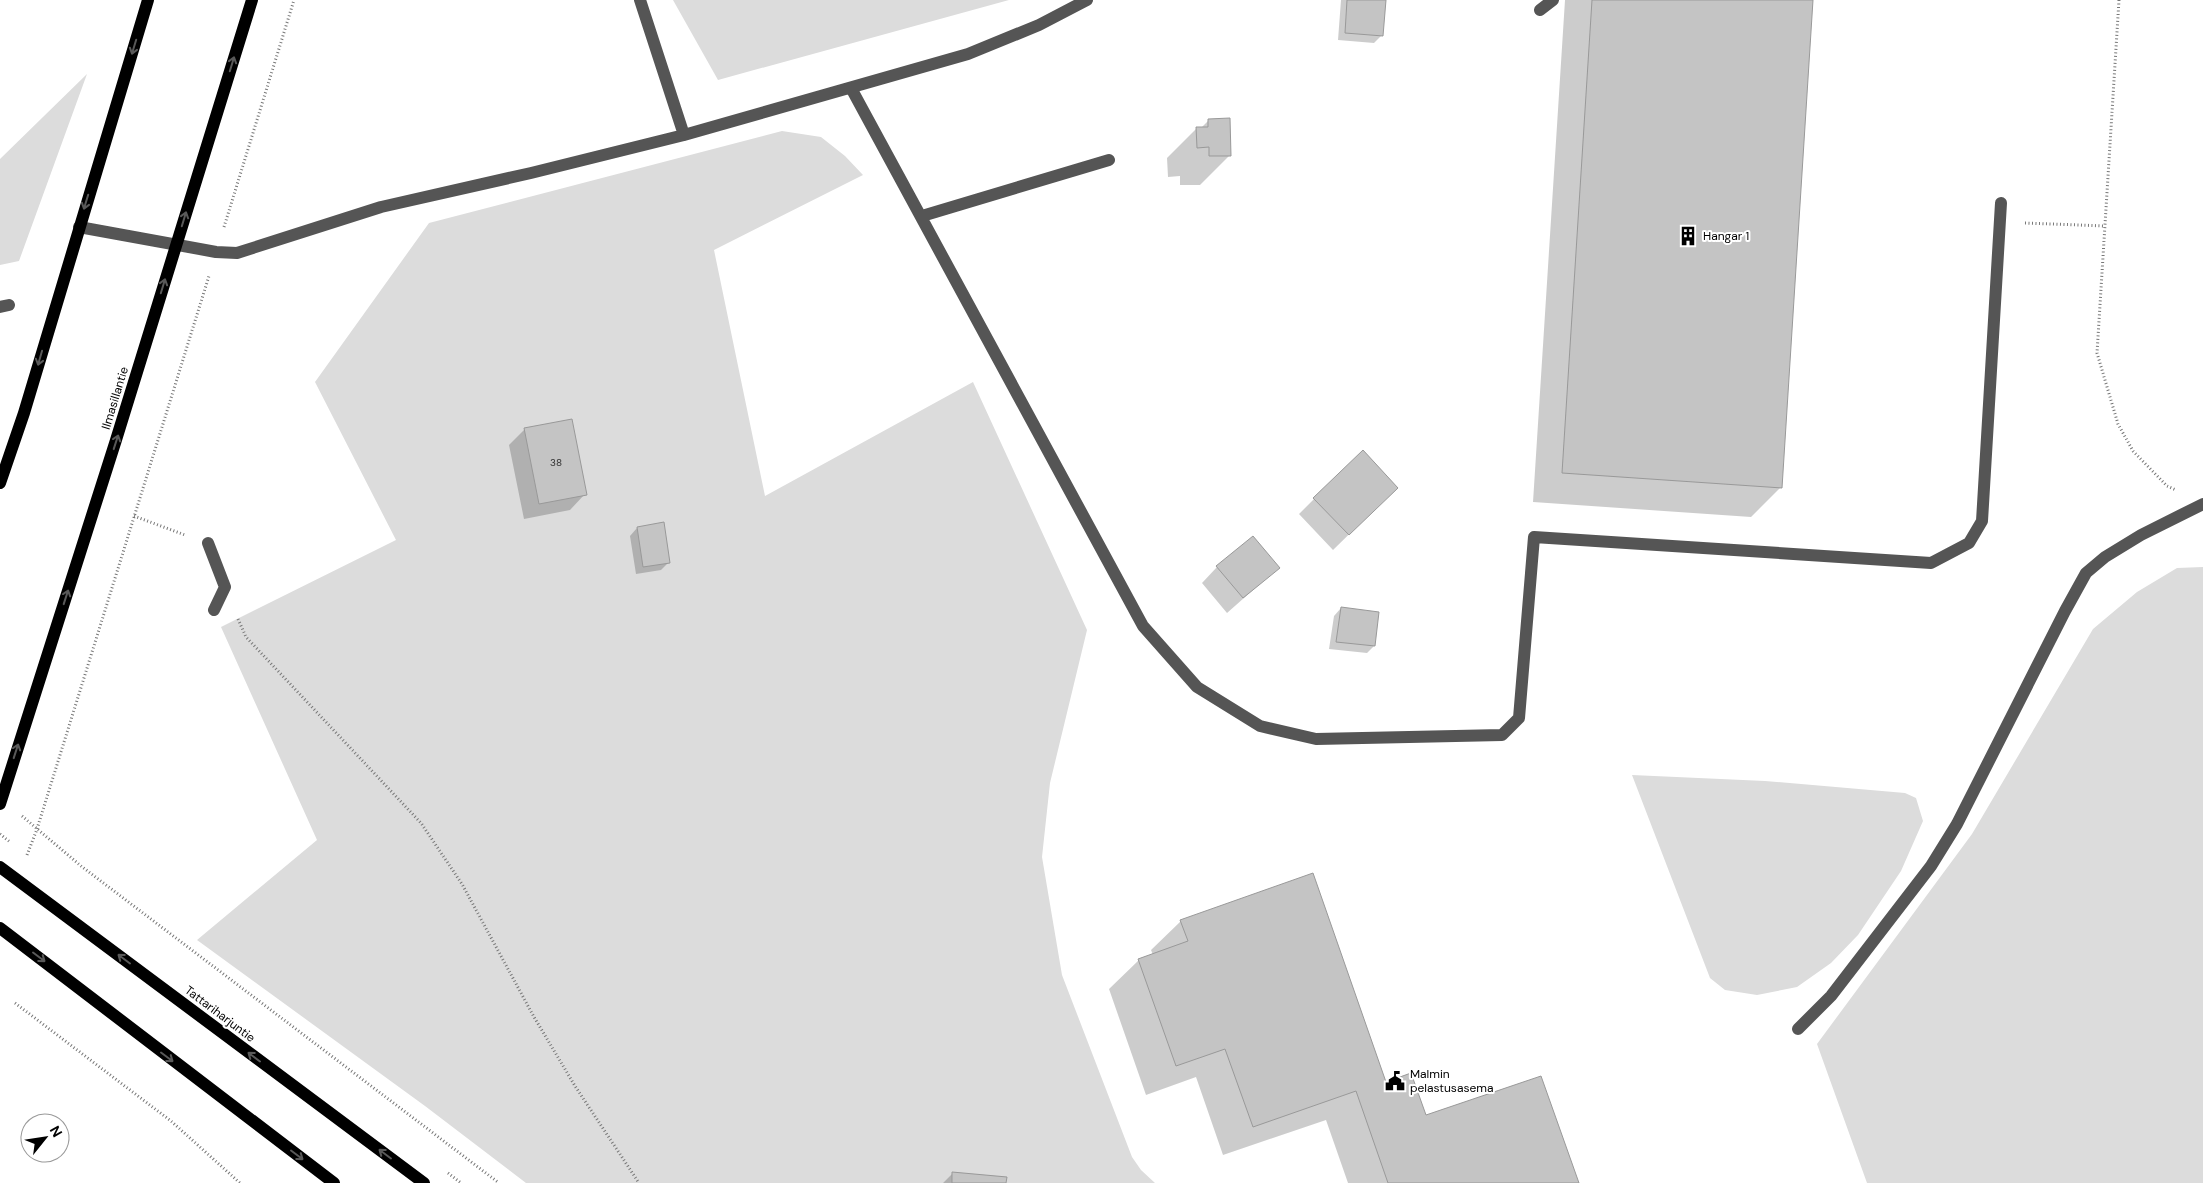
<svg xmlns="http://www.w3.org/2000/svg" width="2203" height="1183" font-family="'DM Sans',sans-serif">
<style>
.green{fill:#dcdcdc}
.shadow{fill:#0003}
.building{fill:#c4c4c4;stroke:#999}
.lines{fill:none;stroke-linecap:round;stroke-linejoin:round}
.path{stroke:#777;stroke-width:3;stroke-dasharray:1 2.5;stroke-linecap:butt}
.minor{stroke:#555;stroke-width:12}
.major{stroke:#000;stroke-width:12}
.oneway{stroke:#595959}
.labels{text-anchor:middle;stroke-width:4;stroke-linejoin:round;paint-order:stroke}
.number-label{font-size:10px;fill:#313131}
.poi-label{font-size:12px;fill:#000;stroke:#fff;text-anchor:start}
.street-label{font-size:12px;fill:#000;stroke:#fff}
</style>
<rect width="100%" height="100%" fill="#fff"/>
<!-- green -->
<path class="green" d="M673 0H1009L718 80Z
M87 74 19 261 0 265V159Z
M782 131 821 137 845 156 863 175 714 250 765 496 973 382 1087 630 1050 783 1042 857 1062 975 1132 1157 1141 1170 1155 1183H526L425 1106 197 940 317 840 221 627 396 540 315 382 429 223Z
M2203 567V1183H1867L1817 1044 1972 834 2093 629 2137 592 2177 568Z
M1632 775 1765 781 1905 793 1916 798 1923 821 1901 871 1858 935 1831 963 1797 987 1757 995 1725 990 1710 978Z"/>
<!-- shadow -->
<path class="shadow" d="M1341 0H1384L1382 35 1374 43 1338 40Z
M1565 0H1812L1781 487 1751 517 1533 502Z
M1209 120 1230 155 1200 185H1180V176L1168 177 1167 158 1197 128H1201Z
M525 429 585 494 570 510 524 519 509 445Z
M1314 499 1381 503 1333 550 1299 514Z
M637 528 669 562 661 570 636 574 630 536Z
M1217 567 1278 568 1227 613 1202 583Z
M1341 608 1374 646 1367 653 1329 649 1334 616Z
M1181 921 1425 1117 1578 1183H1348L1326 1120 1223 1155 1196 1077 1146 1095 1109 989 1139 960 1153 955 1151 950Z
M953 1173 1005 1183H943Z"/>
<!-- building -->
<path class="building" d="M1347 0H1386L1383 36 1345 33Z
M1592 0H1813L1782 488 1562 473Z
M1230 118 1231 156H1209V147L1197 148 1196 127H1208V119Z
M572 419 587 495 539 504 524 428Z
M1363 450 1398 488 1349 535 1313 498Z
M664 522 670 563 643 567 637 527Z
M1253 536 1280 568 1243 598 1216 566Z
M1341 607 1379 612 1375 646 1336 642Z
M1313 873 1386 1082 1411 1073 1426 1115 1541 1076 1579 1183H1388L1356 1091 1253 1127 1225 1049 1176 1066 1138 959 1188 941 1180 920Z
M952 1172 1007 1177 1006 1183H952Z"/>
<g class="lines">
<!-- path -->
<path class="path" d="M2119 0 2097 353 2118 424 2133 451 2167 486 2176 490
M2025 223 2105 226
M224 227 294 0
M134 516 185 535
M238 619 246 637 421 823 462 884 534 1017 575 1086 639 1183
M22 816 81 866 499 1183
M0 834 10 842
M27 855 37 829 209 276
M15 1003 171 1121 240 1183
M448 1173 461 1183"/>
<!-- minor -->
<path class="minor" d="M640 0 684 135
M1540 10 1553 0
M851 88 1143 626 1197 687 1260 726 1316 739 1502 735 1519 718 1534 537 1931 563 1969 543 1982 521 2001 203
M922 216 1109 160
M79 227 216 252 237 253 381 207 531 173 684 135 968 54 1039 25 1087 0
M0 307 9 305
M208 543 225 587 214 610
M1798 1029 1831 996 1931 866 1957 824 2065 611 2086 573 2105 557 2141 535 2203 504"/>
<!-- major -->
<path class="major" d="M0 483 24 413 148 0
M0 804 116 440 252 0
M0 867 424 1183
M0 928 334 1183"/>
</g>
<!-- one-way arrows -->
<defs><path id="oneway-shaft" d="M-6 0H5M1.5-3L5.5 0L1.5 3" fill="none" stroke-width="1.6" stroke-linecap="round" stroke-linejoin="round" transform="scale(1.25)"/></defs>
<g class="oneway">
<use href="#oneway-shaft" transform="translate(134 47) rotate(107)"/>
<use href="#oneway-shaft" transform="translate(232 64) rotate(-73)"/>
<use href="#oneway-shaft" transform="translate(86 202) rotate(107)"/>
<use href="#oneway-shaft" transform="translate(184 219) rotate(-73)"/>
<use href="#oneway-shaft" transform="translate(163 286) rotate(-73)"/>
<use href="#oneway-shaft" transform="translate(40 358) rotate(106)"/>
<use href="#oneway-shaft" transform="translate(116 442) rotate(-72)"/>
<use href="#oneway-shaft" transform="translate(66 597) rotate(-72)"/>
<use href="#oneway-shaft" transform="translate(16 751) rotate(-72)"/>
<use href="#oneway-shaft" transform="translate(39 957) rotate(37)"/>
<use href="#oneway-shaft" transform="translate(124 959) rotate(-143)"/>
<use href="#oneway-shaft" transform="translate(167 1057) rotate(37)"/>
<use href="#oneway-shaft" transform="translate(254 1057) rotate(-143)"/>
<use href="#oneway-shaft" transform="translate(385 1154) rotate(-143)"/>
<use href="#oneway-shaft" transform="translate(297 1155) rotate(37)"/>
</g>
<!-- icons -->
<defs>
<symbol id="building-bare" viewBox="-9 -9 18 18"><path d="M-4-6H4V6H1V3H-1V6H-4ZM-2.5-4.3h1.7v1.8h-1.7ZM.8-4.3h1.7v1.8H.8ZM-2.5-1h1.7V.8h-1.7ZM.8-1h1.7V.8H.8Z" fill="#000" stroke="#fff" stroke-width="2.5" paint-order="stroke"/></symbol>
<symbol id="civic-bare" viewBox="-9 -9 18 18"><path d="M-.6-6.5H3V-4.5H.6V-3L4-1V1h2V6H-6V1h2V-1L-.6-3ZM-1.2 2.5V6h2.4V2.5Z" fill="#000" stroke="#fff" stroke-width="2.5" paint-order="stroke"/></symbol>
</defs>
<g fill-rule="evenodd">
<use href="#building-bare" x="1674" y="222" width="28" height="28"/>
<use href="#civic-bare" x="1381" y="1067" width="28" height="28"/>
</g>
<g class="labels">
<!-- number labels -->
<g class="number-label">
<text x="556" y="466">38</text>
</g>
<!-- poi labels -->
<g class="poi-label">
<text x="1703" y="240">Hangar 1</text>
<text x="1410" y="1078">Malmin<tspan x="1410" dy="14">pelastusasema</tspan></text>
</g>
<!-- street labels -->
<g class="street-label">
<text transform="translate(115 398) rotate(-73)" y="4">Ilmasillantie</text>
<text transform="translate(220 1014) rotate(37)" y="4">Tattariharjuntie</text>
</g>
</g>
<!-- north arrow -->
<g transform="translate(45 1138) rotate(60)"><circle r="24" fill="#ffffff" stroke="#999999"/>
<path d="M0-4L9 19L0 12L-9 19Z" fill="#000000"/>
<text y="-8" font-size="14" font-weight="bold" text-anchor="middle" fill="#000000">N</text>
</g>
</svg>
